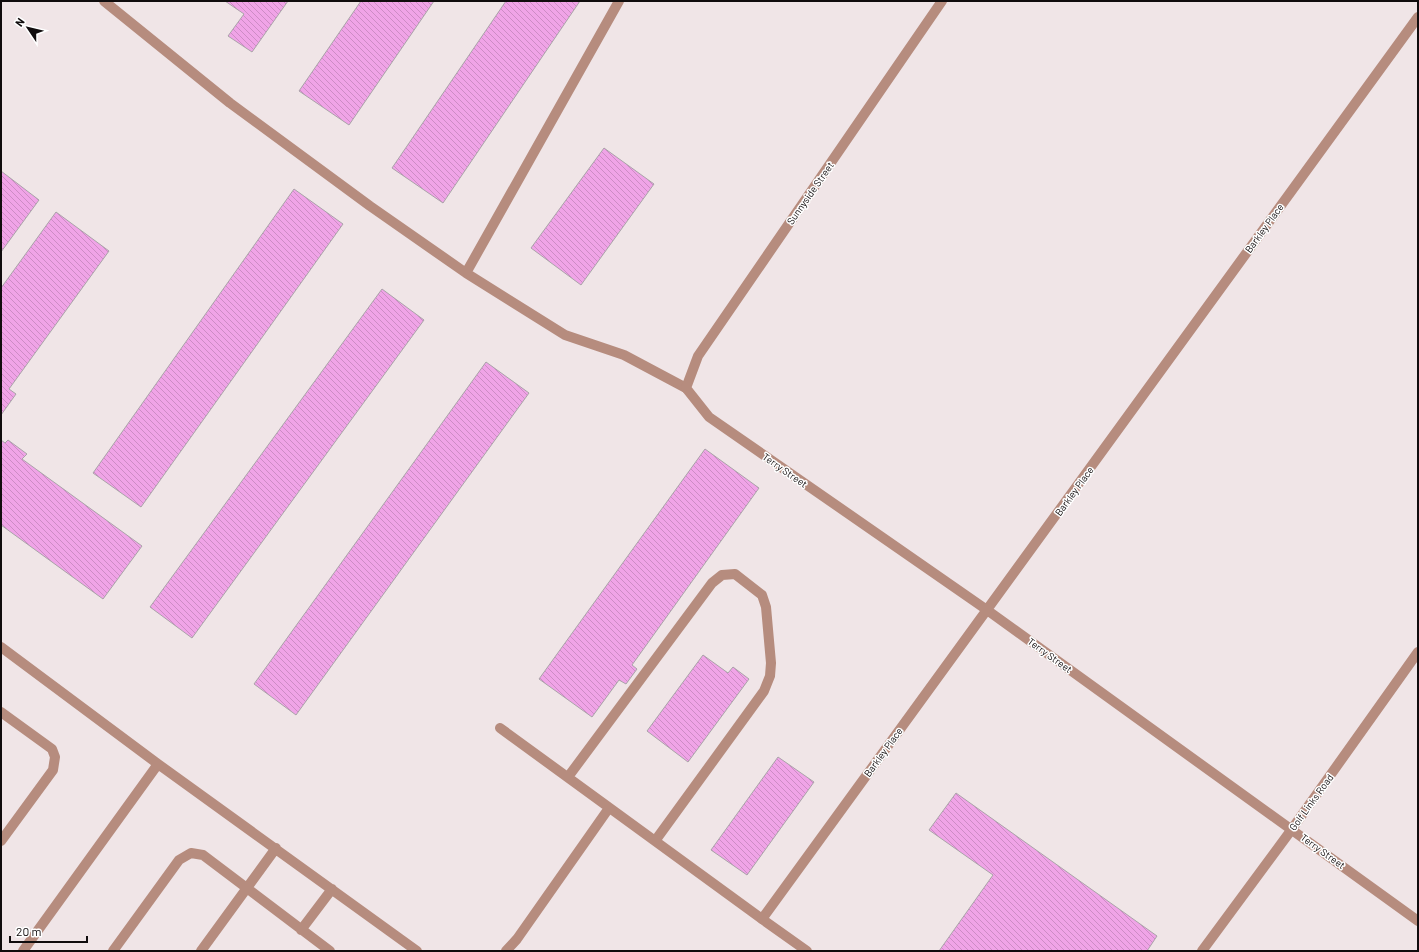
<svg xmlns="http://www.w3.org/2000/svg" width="1419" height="952" font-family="Barlow,sans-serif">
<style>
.building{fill:url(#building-back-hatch);stroke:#aaa3a9}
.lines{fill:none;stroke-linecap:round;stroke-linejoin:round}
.service{stroke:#b68c7e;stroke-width:10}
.minor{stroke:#b68c7e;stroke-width:10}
.tertiary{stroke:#b68c7e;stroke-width:10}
.labels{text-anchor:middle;stroke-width:3;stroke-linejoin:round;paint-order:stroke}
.street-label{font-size:10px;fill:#100c0d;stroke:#fff}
</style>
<defs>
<pattern id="building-back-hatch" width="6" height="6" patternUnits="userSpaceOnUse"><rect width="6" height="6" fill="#f0a4e7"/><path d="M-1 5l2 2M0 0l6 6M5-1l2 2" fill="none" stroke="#cd8cc5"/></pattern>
</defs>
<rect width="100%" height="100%" fill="#f0e5e7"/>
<!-- building -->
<path class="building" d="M225 1H288L252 52 228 36 244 14Z
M361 1H434L349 125 299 91Z
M506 1H580L443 203 392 168Z
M604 148 654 184 581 285 531 248Z
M1 171 39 200 1 252Z
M294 189 343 224 141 507 93 473Z
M56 212 109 251 9 389 16 394 1 415V288Z
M382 289 424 320 192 638 150 607Z
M486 362 529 393 296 715 254 684Z
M1 440 5 443 8 440 27 454 22 459 142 546 103 599 1 525Z
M705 449 759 488 632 665 637 669 626 684 619 680 592 717 539 679Z
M703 655 728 673 733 667 749 679 688 762 647 731Z
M778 757 814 782 747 875 711 850Z
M956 793 1157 936 1147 951H939L993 875 929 830Z"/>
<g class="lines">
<!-- service -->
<path class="service" d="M104 1 230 103 370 206 466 273 565 335 624 355 686 388
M466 273 619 1
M1 647 158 764 417 951
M1 712 52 749 55 757 53 770 1 841
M500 728 762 919
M568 777 712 583 722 575 735 574 762 595 766 607 771 663 770 676 764 691 655 841
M301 930 332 889
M23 951 158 764
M113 951 179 860 191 853 203 855 330 951
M201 951 276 848
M506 951 517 939 609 808"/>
<!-- minor -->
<path class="minor" d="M942 1 698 356 686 388 709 417 987 610 1418 921
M807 951 762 919 1418 17"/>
<!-- tertiary -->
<path class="tertiary" d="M1202 951 1292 829 1418 652"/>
</g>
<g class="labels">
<!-- street labels -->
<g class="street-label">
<text transform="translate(810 193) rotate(-55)" y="4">Sunnyside Street</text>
<text transform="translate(1264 228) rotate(-54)" y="4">Barkley Place</text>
<text transform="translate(785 470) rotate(35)" y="4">Terry Street</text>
<text transform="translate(1074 491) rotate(-54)" y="4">Barkley Place</text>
<text transform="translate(1050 655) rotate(36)" y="4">Terry Street</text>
<text transform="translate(883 752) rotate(-54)" y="4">Barkley Place</text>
<text transform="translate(1311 802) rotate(-54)" y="4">Golf Links Road</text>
<text transform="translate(1323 851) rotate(36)" y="4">Terry Street</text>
</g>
</g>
<!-- border -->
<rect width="1419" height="952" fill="none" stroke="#100c0d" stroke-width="4"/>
<!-- north arrow -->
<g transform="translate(28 28) rotate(305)" stroke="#ffffff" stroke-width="3" paint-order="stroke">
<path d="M0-3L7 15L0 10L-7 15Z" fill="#100c0d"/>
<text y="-6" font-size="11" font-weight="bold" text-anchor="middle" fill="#100c0d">N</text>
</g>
<!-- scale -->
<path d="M10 936v6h77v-6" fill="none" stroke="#100c0d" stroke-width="2"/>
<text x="16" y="936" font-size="12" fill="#100c0d" stroke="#ffffff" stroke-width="3" paint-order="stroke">20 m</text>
</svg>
